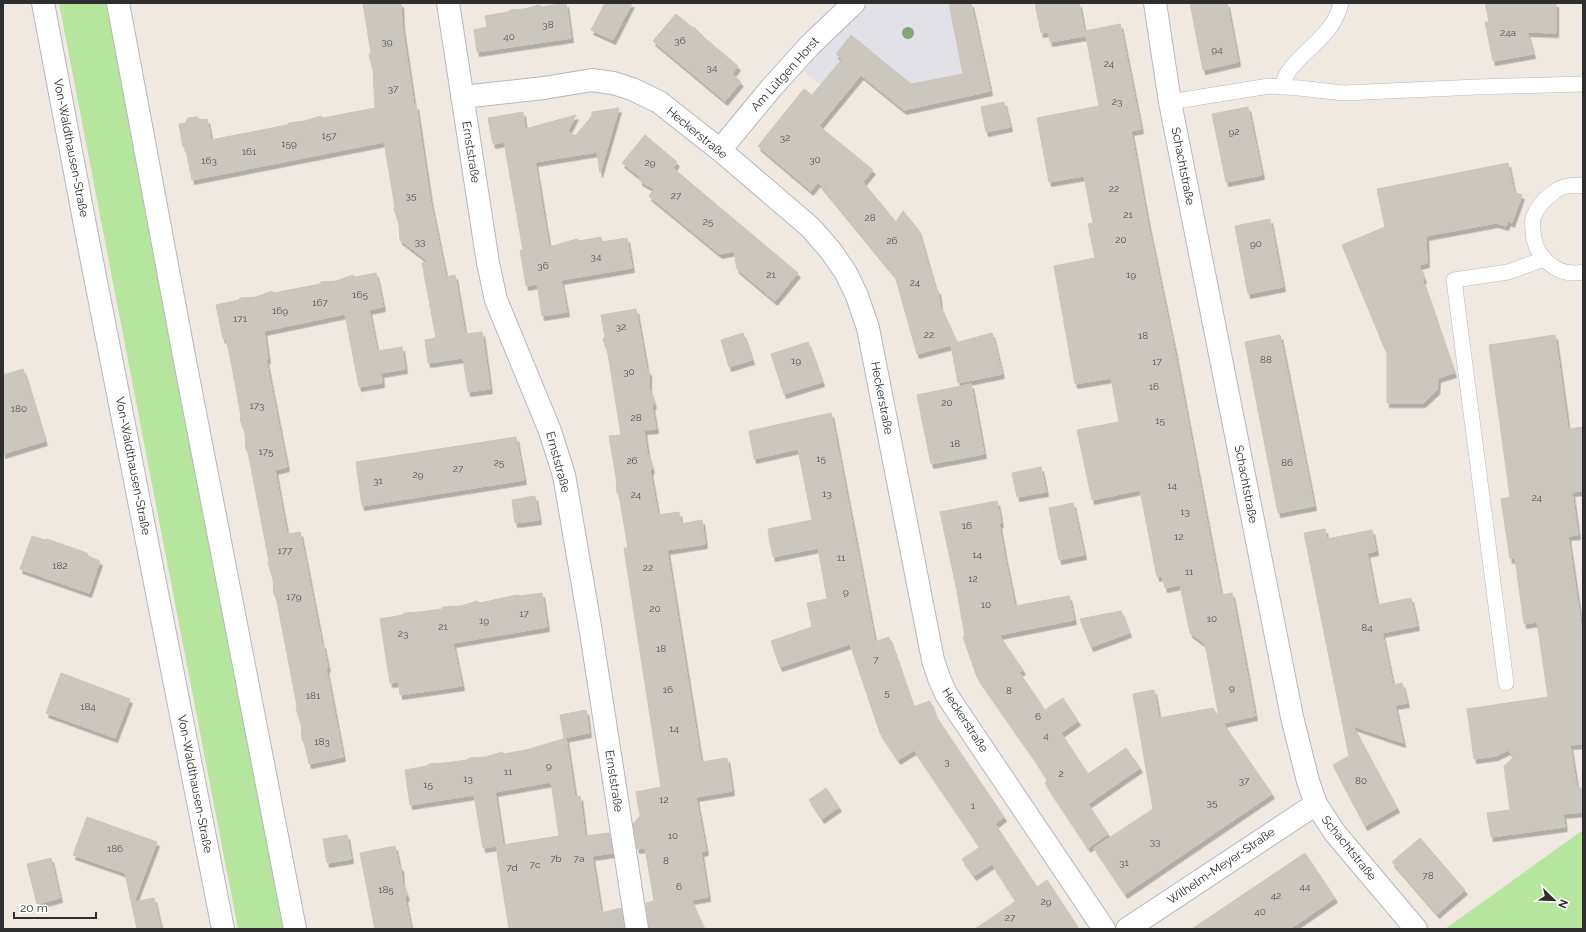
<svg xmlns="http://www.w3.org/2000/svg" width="1586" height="932" font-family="Raleway,sans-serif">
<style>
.industrial{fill:#e3e1e8}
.green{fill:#b6e59e}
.building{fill:#cbc7bf;stroke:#cbc5ba;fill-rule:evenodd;filter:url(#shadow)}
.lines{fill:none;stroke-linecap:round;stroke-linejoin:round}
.service-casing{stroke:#b4b7c1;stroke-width:16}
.minor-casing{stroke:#b4b7c1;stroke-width:24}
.tertiary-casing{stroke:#b4b7c1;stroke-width:24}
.service{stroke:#fff;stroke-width:15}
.minor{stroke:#fff;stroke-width:22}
.tertiary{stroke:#fff;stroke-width:22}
.tree{fill:#84a574}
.labels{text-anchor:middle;stroke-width:3.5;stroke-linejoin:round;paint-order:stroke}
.number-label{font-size:10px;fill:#555452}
.street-label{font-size:12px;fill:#2e2e2e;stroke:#fff}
</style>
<defs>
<filter id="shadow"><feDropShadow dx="2.5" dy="4.5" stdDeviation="0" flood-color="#0004"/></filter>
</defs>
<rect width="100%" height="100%" fill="#efe9e1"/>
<!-- industrial -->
<path class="industrial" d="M870 3H971L990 91 904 110 861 75 840 100 801 69 838 32Z"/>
<!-- green -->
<path class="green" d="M59 3H106L285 929H238Z
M1583 830V929H1445Z"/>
<!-- building -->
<path class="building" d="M363 3H401L402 25 414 106 416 105 430 199 446 277 455 275 465 334 482 332 490 389 468 392 463 358 428 363 425 340 436 338 422 263 429 262 400 240 399 224 394 209 395 207 384 142 192 180 185 146 183 147 179 124 185 123 188 118 197 117 201 120 207 119 211 140 287 125 289 123 305 121 321 116 323 118 375 108 373 70 369 55 371 53Z
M566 3 571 38 477 52 474 30 487 27 485 16 508 12 510 10 524 9 539 5 542 7Z
M605 3H632L613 40 591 30Z
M949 3H971L990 91 904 110 861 75 819 126 873 170 863 182 896 222 903 211 918 229 935 288 938 290 940 306 957 343H955L992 333 1002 374 958 383 951 345 917 354 895 276 818 182 811 191 758 146 804 89 812 95 842 59 836 54 851 35 911 84 963 74Z
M1035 3H1079L1085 36 1050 42 1048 32 1041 33Z
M1190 3H1227L1238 62 1203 70Z
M1485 3H1556V33L1527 32 1533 54 1493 61 1485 22H1489Z
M676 14 692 27 695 28 707 40 738 66 732 74 741 82 725 101 653 41Z
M1120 24 1141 129 1131 131 1148 224 1174 348 1221 595 1232 593 1255 716 1223 723 1272 794 1125 894 1094 848 1153 809 1133 694 1154 690 1159 718 1213 708 1219 717 1205 644 1190 633 1180 585 1165 588 1162 576 1157 577 1140 490 1092 500 1077 430 1119 422 1111 378 1075 384 1054 266 1095 258 1088 224 1093 223 1084 176 1049 182 1037 118 1099 106 1085 31Z
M1004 102 1010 127 986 132 981 107Z
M1248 107 1262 175 1226 182 1212 114Z
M619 108 600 173 597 152 535 162 549 247 577 239 579 241 601 237 602 242 627 238 632 268 561 280 567 312 542 316 537 284 526 286 520 250H523L504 142 493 144 488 118 523 112 525 129 576 115 568 131 575 136 592 116V112Z
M645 135 677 162 673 168 798 273 775 301 737 269 734 251 720 254 716 251 717 252 649 196 654 189 640 181V177L622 163Z
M1508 163 1514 192 1522 195 1512 223 1508 221 1506 226 1496 223 1426 236 1427 263 1419 265 1424 279H1422L1454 373 1438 378 1437 390 1423 403H1387V354L1342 245 1385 227 1377 189Z
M1270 219 1283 287 1248 294 1235 226Z
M376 273 383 307 369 310 377 351 402 347 405 369 381 373 382 383 359 387 345 314 264 331 268 359 266 360 287 467 275 470 281 503 287 534 300 532 322 645 323 644 328 668H326L343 757 309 764 304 741 302 740 301 724 296 708 297 706 276 597 274 595 273 579 268 563 269 561 248 452 246 450 245 434 240 419 241 416 232 367 226 338 223 339 216 305 239 300 240 298 256 297 272 291 274 293 320 284 321 282 336 281 353 275 355 277Z
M636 309 647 371H649V388L654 404 652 406 656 429 644 430 647 452 652 469 650 471 658 515 679 512 681 524 702 520 705 544 667 550 701 762 727 758 732 791 696 797 706 851 701 852 708 897 691 900 704 929H649L646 903 654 901 645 848 637 849 633 824 640 816 636 792 661 787 624 548H628L619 495 617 493 616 477 609 436 621 435 608 354 603 339 605 337 601 315Z
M743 333 752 360 729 367 721 340Z
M1280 335 1314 506 1278 513 1245 342Z
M1555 335 1568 429 1583 427V491L1572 492 1578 535 1568 536 1583 639V744L1570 745 1577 789 1583 788V812L1563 814 1565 827 1491 837 1487 813 1510 810 1504 766 1514 757 1508 750 1496 756 1474 759 1467 709 1548 697 1537 622 1524 624 1515 558 1510 559 1501 499 1510 497 1489 345Z
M808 342 822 382 784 394 771 354Z
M23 369 45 441 3 454V375Z
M971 384 984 454 931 464 917 395Z
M831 413 875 642 889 637 913 707 930 701 935 715 1004 817 995 824 1037 887 1047 880 1079 929H975L1016 901 992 864 974 876 962 859 980 847 914 750 898 760 880 733 850 644 780 667 771 641 812 627 807 603 827 599 818 548 773 557 770 543 768 529 812 520 798 449 754 459 749 431Z
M516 437 524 480 362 506 356 462Z
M1041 467 1046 492 1017 497 1012 473Z
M535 496 539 520 515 523 512 500Z
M997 501 1001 523 999 524 1005 558 1015 606 1069 596 1074 620 999 635 1023 670 1019 672 1045 710 1063 698 1078 721 1061 733 1088 774 1126 748 1140 768 1088 804 1108 834 1088 848 1045 783 1048 781 1035 760 977 677 963 637H965L957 591 940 512Z
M1073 503 1084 555 1059 560 1049 508Z
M1325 529 1327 539 1372 530 1376 551 1367 553 1377 605 1411 598 1417 626 1382 633 1393 685 1402 683 1407 703 1395 705 1403 743 1353 726 1397 808 1365 826 1333 765 1349 756 1304 533Z
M32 536 45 540 47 539 87 553 88 556 100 561 89 593 20 569Z
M542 593 547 627 453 643 462 686 400 695 399 682 390 683 380 619 403 615 404 613 420 612 442 609 443 607 461 606 477 601 480 603 517 595 520 596Z
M1121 611 1129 633 1091 647 1080 619Z
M61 673 130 699 115 738 46 713Z
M586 710 589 733 564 738 560 715Z
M566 738 575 797 580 796 585 836 609 833 613 853 592 856 601 913 621 908 624 929H509L496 846 483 848 474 795 410 805 405 770 427 766 429 764 445 763 467 760 469 758 486 757 502 752 504 754 526 750ZM551 782 559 836 503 845 495 792Z
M826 788 839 807 822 819 809 800Z
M87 817 157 842 134 902 154 898 161 929H137L125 873 73 855Z
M347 835 351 859 327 863 323 839Z
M1420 838 1465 890 1437 914 1392 862Z
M395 846 399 866 401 867 402 882 407 896 405 898 411 929H375L360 853Z
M1305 853 1335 898 1290 929H1192Z
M51 858 60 898 37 904 27 864Z"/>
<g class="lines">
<defs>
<path id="service" d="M1282 87C1284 82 1285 76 1288 72 1305 48 1334 35 1341 3
M1170 102 1269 86 1299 88 1344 93 1477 87 1583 84
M1583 186C1574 184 1561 186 1554 192 1544 199 1537 207 1533 218 1532 222 1533 227 1533 231 1534 256 1557 278 1583 272
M1506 683 1454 280 1508 272 1544 259"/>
<path id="minor" d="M118 3 184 356 295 929
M448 3 488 263 496 300 550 431 564 475 590 626 637 929
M1155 3 1170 102 1292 717 1308 781 1316 804 1335 833 1416 929
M462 97 544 88 592 80 613 83 632 89 659 102 720 150 810 227 831 251 846 273 857 296 868 328 933 660 939 678 946 694 1104 929
M720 150 772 87 810 45 854 3
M1127 929 1316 804"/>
<path id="tertiary" d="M43 3 89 246 223 929"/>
</defs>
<!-- service casing -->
<use href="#service" class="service-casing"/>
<!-- minor casing -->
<use href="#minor" class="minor-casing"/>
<!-- tertiary casing -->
<use href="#tertiary" class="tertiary-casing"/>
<!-- service -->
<use href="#service" class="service"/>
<!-- minor -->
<use href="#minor" class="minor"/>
<!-- tertiary -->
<use href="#tertiary" class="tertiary"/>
</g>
<!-- trees -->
<circle class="tree" cx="908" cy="33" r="6"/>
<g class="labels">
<!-- number labels -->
<g class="number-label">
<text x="548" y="28">38</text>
<text x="1508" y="36">24a</text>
<text x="509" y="40">40</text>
<text x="680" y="44">36</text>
<text x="387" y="45">39</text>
<text x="1217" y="53">94</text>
<text x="1109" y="67">24</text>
<text x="712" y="71">34</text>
<text x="393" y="92">37</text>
<text x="1117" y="105">23</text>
<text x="1234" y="135">92</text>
<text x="329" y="139">157</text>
<text x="785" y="141">32</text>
<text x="289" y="147">159</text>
<text x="249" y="155">161</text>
<text x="815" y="163">30</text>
<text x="209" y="164">163</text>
<text x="650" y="166">29</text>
<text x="1114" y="192">22</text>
<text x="411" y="199">35</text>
<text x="676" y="199">27</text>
<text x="1128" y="218">21</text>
<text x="870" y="221">28</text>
<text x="708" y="225">25</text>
<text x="1121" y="243">20</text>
<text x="892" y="244">26</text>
<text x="420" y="245">33</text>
<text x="1256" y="247">90</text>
<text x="596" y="260">34</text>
<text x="543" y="269">36</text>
<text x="771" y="278">21</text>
<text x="1131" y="278">19</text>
<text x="915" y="286">24</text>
<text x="360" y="298">165</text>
<text x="320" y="306">167</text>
<text x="280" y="314">169</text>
<text x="240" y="322">171</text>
<text x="621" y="330">32</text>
<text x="929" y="338">22</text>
<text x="1143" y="339">18</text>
<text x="1266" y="363">88</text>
<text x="796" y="364">19</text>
<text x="1157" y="365">17</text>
<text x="629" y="375">30</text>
<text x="1154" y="390">16</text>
<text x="947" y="406">20</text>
<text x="257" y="409">173</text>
<text x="19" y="412">180</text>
<text x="636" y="421">28</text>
<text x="1160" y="424">15</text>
<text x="955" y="447">18</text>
<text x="266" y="455">175</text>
<text x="821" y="462">15</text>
<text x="632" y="464">26</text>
<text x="499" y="466">25</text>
<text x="1287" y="466">86</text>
<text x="458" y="472">27</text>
<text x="418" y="478">29</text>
<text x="378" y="484">31</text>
<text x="1172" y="489">14</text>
<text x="827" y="497">13</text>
<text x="636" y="498">24</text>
<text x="1537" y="501">24</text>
<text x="1185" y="515">13</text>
<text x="967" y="529">16</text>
<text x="1179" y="540">12</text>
<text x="285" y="554">177</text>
<text x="977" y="558">14</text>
<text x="841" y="561">11</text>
<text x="60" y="569">182</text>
<text x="648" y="571">22</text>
<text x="1189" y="575">11</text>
<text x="973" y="582">12</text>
<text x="846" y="595">9</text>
<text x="294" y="600">179</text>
<text x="986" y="608">10</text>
<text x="655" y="612">20</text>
<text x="524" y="617">17</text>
<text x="1212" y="622">10</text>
<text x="484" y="624">19</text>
<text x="443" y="630">21</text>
<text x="1367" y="631">84</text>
<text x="403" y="637">23</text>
<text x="661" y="652">18</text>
<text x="876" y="663">7</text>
<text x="1232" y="691">9</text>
<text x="668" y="693">16</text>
<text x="1009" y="694">8</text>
<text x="887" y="696">5</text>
<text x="313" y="699">181</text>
<text x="88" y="710">184</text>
<text x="1038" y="720">6</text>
<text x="674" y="732">14</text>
<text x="1046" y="739">4</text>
<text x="322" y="745">183</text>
<text x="947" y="765">3</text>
<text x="549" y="769">9</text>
<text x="508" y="775">11</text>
<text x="1061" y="777">2</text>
<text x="468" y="782">13</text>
<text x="1244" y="784">37</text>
<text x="1361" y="784">80</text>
<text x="428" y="788">15</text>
<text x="664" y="803">12</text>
<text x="1212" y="806">35</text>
<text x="973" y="809">1</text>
<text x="673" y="839">10</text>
<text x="1155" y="845">33</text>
<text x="115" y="852">186</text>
<text x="556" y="862">7b</text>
<text x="579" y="862">7a</text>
<text x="666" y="864">8</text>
<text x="1124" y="866">31</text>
<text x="535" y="868">7c</text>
<text x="512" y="871">7d</text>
<text x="1428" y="879">78</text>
<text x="679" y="890">6</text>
<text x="1305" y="890">44</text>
<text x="386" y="893">185</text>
<text x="1276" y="899">42</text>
<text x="1046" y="905">29</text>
<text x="1260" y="915">40</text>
<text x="1010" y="921">27</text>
</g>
<!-- street labels -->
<g class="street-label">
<text transform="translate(785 74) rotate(-48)" y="4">Am Lütgen Horst</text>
<text transform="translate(697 133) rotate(39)" y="4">Heckerstraße</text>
<text transform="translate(71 148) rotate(79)" y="4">Von-Waldthausen-Straße</text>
<text transform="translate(471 152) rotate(81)" y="4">Ernststraße</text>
<text transform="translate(1183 166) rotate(79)" y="4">Schachtstraße</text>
<text transform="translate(882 398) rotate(79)" y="4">Heckerstraße</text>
<text transform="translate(558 462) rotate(75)" y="4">Ernststraße</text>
<text transform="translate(133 466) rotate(79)" y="4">Von-Waldthausen-Straße</text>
<text transform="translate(1246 484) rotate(79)" y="4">Schachtstraße</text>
<text transform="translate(965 720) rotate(57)" y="4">Heckerstraße</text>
<text transform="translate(614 781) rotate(81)" y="4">Ernststraße</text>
<text transform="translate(195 784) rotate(79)" y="4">Von-Waldthausen-Straße</text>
<text transform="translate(1349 848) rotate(51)" y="4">Schachtstraße</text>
<text transform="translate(1221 866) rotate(-34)" y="4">Wilhelm-Meyer-Straße</text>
</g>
</g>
<!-- border -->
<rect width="1586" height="932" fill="none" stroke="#2e2e2e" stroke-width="8"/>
<!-- north arrow -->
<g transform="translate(1554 900) rotate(113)" stroke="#ffffff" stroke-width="3" paint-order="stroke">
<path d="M0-3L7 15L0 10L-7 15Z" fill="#2e2e2e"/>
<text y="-6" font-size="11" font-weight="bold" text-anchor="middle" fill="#2e2e2e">N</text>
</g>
<!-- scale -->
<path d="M14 912v6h82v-6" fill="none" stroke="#2e2e2e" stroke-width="2"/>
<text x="20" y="912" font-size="12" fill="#2e2e2e" stroke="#ffffff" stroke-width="3" paint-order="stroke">20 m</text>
</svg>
